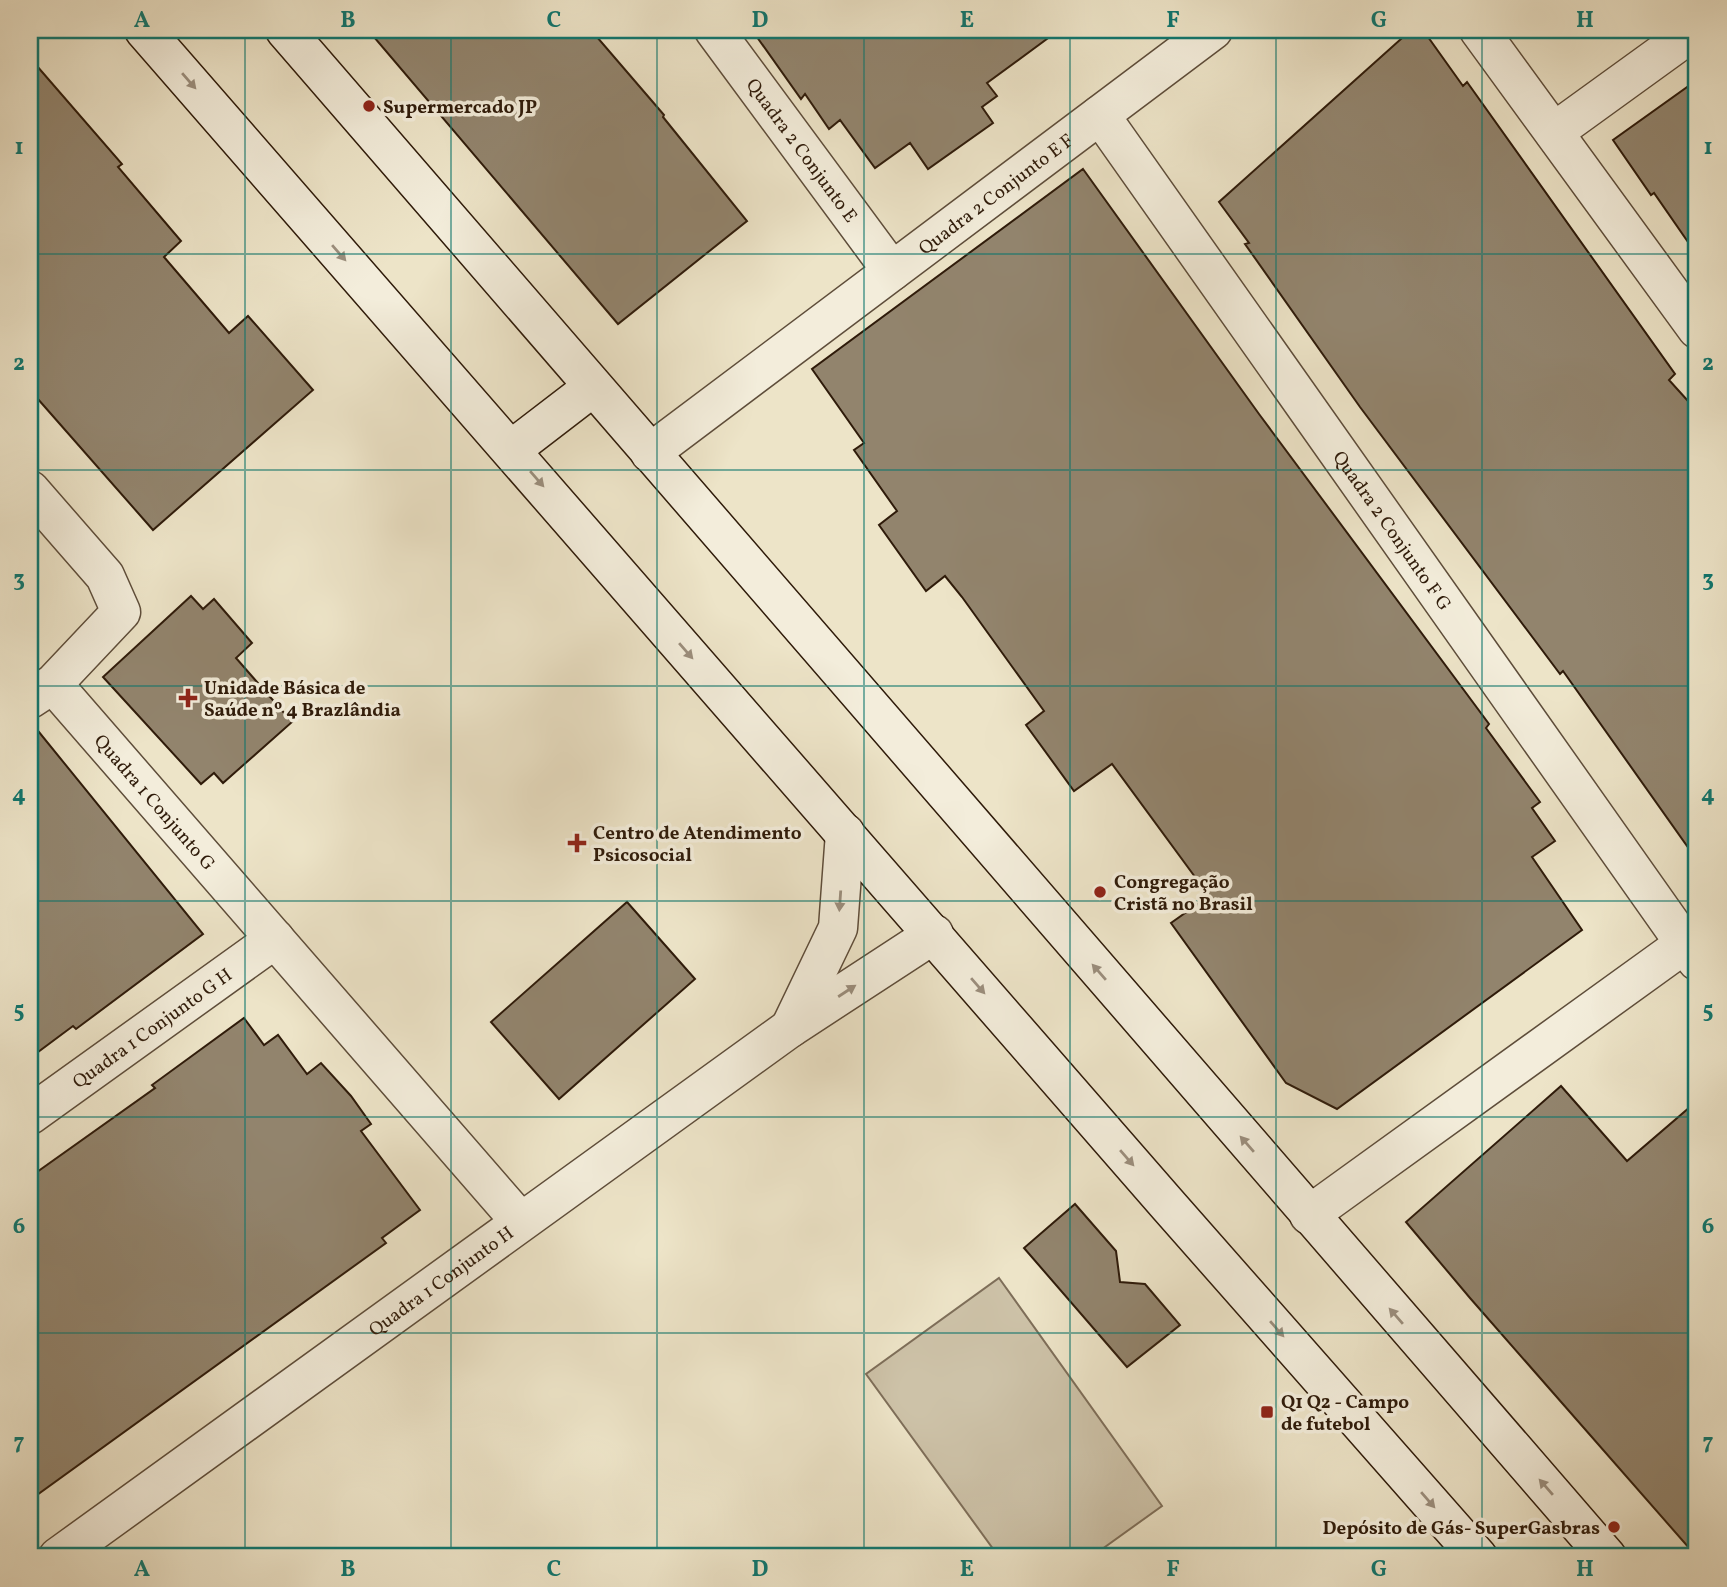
<svg xmlns="http://www.w3.org/2000/svg" width="1727" height="1587" font-family="Vollkorn,serif">
<style>
.green{fill:#cdc2a8;stroke:#7e6e59;stroke-width:2}
.building{fill:#92846d;stroke:#2f1b0a;stroke-width:2}
.lines{fill:none;stroke-linecap:round;stroke-linejoin:round}
.street-casing{stroke:#5e4d3a;stroke-width:41}
.secondary-casing{stroke:#2f1b0a;stroke-width:41}
.street{stroke:#f3eddb;stroke-width:38}
.secondary{stroke:#f3eddb;stroke-width:38}
.oneway{fill:#9b8e7d}
.grid{fill:none;stroke:#0f766e;stroke-width:2;stroke-opacity:0.55}
.poi-dot{fill:#8f2418;stroke:#f3eddb;stroke-width:2.5}
.labels{text-anchor:middle;stroke-width:7;stroke-linejoin:round;paint-order:stroke}
.poi-label{font-size:19px;font-weight:bold;fill:#2f1b0a;stroke:#f3eddb;text-anchor:start}
.street-label{font-size:19px;fill:#2f1b0a;stroke:#f3eddb}
.neatline{fill:none;stroke:#0f766e;stroke-width:2.5}
.grid-label{font-size:23px;text-anchor:middle;font-weight:bold;fill:#0f766e}
</style>
<rect width="100%" height="100%" fill="#ede4c8"/>
<filter id="stains"><feTurbulence type="fractalNoise" baseFrequency=".00286" numOctaves="4"/><feColorMatrix values="0 0 0 0 .2 0 0 0 0 .09 0 0 0 0 .02 0 0 0 .5 -.17"/></filter>
<radialGradient id="worn" r=".72"><stop offset=".6" stop-color="#630" stop-opacity="0"/><stop offset="1" stop-color="#630" stop-opacity=".3"/></radialGradient>
<!-- green -->
<path class="green" d="M999 1278 1162 1506 1091 1557H999L866 1374Z"/>
<!-- building -->
<path class="building" d="M368 30H591L664 115 663 117 747 221 618 324Z
M752 30H1059L987 83 997 96 982 107 993 123 928 169 910 143 875 168 840 120 829 129 805 94 801 99Z
M1411 30H1423L1463 86 1467 82 1675 374 1669 380 1697 411V860L1563 671 1560 674 1360 407 1245 244 1249 243 1219 202Z
M30 58 122 164 118 167 181 241 164 257 229 333 248 316 313 390 153 530 30 390Z
M1697 80V255L1654 193 1651 195 1613 140Z
M1083 169 1259 414 1489 724 1486 728 1540 802 1532 808 1555 841 1532 857 1582 930 1337 1109 1286 1083 1171 923 1209 896 1112 764 1074 791 1026 725 1044 711 962 597 945 576 926 591 879 525 897 511 854 450 864 443 812 369Z
M191 596 203 609 214 599 252 643 236 658 292 722 223 783 214 773 201 784 103 677Z
M30 721 203 934 76 1029 73 1026 30 1058Z
M627 902 695 979 559 1099 491 1022Z
M244 1018 264 1045 278 1035 307 1074 321 1063 351 1096 371 1124 361 1131 420 1210 382 1238 386 1243 30 1500V1177L155 1088 152 1085Z
M1561 1086 1627 1161 1697 1101V1557L1470 1298 1406 1222Z
M1075 1204 1116 1251 1120 1282 1145 1284 1180 1325 1127 1367 1024 1248Z"/>
<g class="lines">
<defs>
<g id="street">
<path id="s1" d="M714 30 892 271"/>
<path d="M1479 30 1697 329"/>
<path id="s2" d="M1100 115 1697 961"/>
<path d="M1554 132 1695 30"/>
<path id="s3" d="M650 453 1213 30"/>
<path d="M30 490 105 576 121 612 53 684 30 699"/>
<path id="s4" d="M53 684 520 1221"/>
<path d="M790 1028 838 928 845 833"/>
<path id="s5" d="M30 1115 275 939"/>
<path d="M1309 1215 1697 935"/>
<path id="s6" d="M58 1557 790 1028 934 934"/>
</g>
<path id="secondary" d="M144 30 1168 1205 1478 1557
M285 30 1607 1557
M511 450 593 387"/>
</defs>
<!-- street casing -->
<use href="#street" class="street-casing"/>
<!-- secondary casing -->
<use href="#secondary" class="secondary-casing"/>
<!-- street -->
<use href="#street" class="street"/>
<!-- secondary -->
<use href="#secondary" class="secondary"/>
</g>
<!-- one-way arrows -->
<defs><path id="oneway-solid" d="M-6-.8H1V-3.2L6.5 0L1 3.2V.8H-6Z" transform="scale(1.75)"/></defs>
<g class="oneway">
<use href="#oneway-solid" transform="translate(189 81) rotate(49)"/>
<use href="#oneway-solid" transform="translate(339 253) rotate(49)"/>
<use href="#oneway-solid" transform="translate(537 479) rotate(49)"/>
<use href="#oneway-solid" transform="translate(686 651) rotate(49)"/>
<use href="#oneway-solid" transform="translate(840 901) rotate(94)"/>
<use href="#oneway-solid" transform="translate(1099 972) rotate(-131)"/>
<use href="#oneway-solid" transform="translate(978 986) rotate(49)"/>
<use href="#oneway-solid" transform="translate(847 991) rotate(-33)"/>
<use href="#oneway-solid" transform="translate(1247 1144) rotate(-131)"/>
<use href="#oneway-solid" transform="translate(1127 1158) rotate(49)"/>
<use href="#oneway-solid" transform="translate(1396 1316) rotate(-131)"/>
<use href="#oneway-solid" transform="translate(1277 1329) rotate(49)"/>
<use href="#oneway-solid" transform="translate(1546 1487) rotate(-131)"/>
<use href="#oneway-solid" transform="translate(1428 1500) rotate(49)"/>
</g>
<!-- grid -->
<path class="grid" d="M245 30V1557M451 30V1557M657 30V1557M864 30V1557M1070 30V1557M1276 30V1557M1482 30V1557M30 254H1697M30 470H1697M30 686H1697M30 901H1697M30 1117H1697M30 1333H1697"/>
<!-- markers -->
<g class="poi-dot">
<circle cx="369" cy="106" r="7"/>
<path d="M184.5 687.5h7v7h7v7h-7v7h-7v-7h-7v-7h7z"/>
<path d="M573.5 832.5h7v7h7v7h-7v7h-7v-7h-7v-7h7z"/>
<circle cx="1100" cy="892" r="7"/>
<rect x="1260" y="1405" width="14" height="14" rx="3.5"/>
<circle cx="1614" cy="1527" r="7"/>
</g>
<g class="labels">
<!-- poi labels -->
<g class="poi-label">
<text x="383" y="113">Supermercado JP</text>
<text x="204" y="694">Unidade Básica de<tspan x="204" dy="22">Saúde nº 4 Brazlândia</tspan></text>
<text x="593" y="839">Centro de Atendimento<tspan x="593" dy="22">Psicosocial</tspan></text>
<text x="1114" y="888">Congregação<tspan x="1114" dy="22">Cristã no Brasil</tspan></text>
<text x="1281" y="1408">Q1 Q2 - Campo<tspan x="1281" dy="22">de futebol</tspan></text>
<text x="1600" y="1534" text-anchor="end">Depósito de Gás- SuperGasbras</text>
</g>
<!-- street labels -->
<g class="street-label">
<text dy="7" stroke="none"><textPath href="#s1" startOffset="149">Quadra 2 Conjunto E</textPath></text>
<text dy="7" stroke="none"><textPath href="#s3" startOffset="432">Quadra 2 Conjunto E F</textPath></text>
<text dy="7" stroke="none"><textPath href="#s2" startOffset="508">Quadra 2 Conjunto F G</textPath></text>
<text dy="7" stroke="none"><textPath href="#s4" startOffset="156">Quadra 1 Conjunto G</textPath></text>
<text dy="7" stroke="none"><textPath href="#s5" startOffset="150">Quadra 1 Conjunto G H</textPath></text>
<text dy="7" stroke="none"><textPath href="#s6" startOffset="472">Quadra 1 Conjunto H</textPath></text>
</g>
</g>
<!-- margin -->
<rect width="1727" height="1587" fill="none" stroke="#ede4c8" stroke-width="77"/>
<rect x="38" y="38" width="1650" height="1510" class="neatline"/>
<g class="grid-label">
<text x="142" y="27">A</text>
<text x="348" y="27">B</text>
<text x="554" y="27">C</text>
<text x="760" y="27">D</text>
<text x="967" y="27">E</text>
<text x="1173" y="27">F</text>
<text x="1379" y="27">G</text>
<text x="1585" y="27">H</text>
<text x="19" y="154">1</text>
<text x="1708" y="154">1</text>
<text x="19" y="370">2</text>
<text x="1708" y="370">2</text>
<text x="19" y="586">3</text>
<text x="1708" y="586">3</text>
<text x="19" y="801">4</text>
<text x="1708" y="801">4</text>
<text x="19" y="1017">5</text>
<text x="1708" y="1017">5</text>
<text x="19" y="1233">6</text>
<text x="1708" y="1233">6</text>
<text x="19" y="1449">7</text>
<text x="1708" y="1449">7</text>
<text x="142" y="1576">A</text>
<text x="348" y="1576">B</text>
<text x="554" y="1576">C</text>
<text x="760" y="1576">D</text>
<text x="967" y="1576">E</text>
<text x="1173" y="1576">F</text>
<text x="1379" y="1576">G</text>
<text x="1585" y="1576">H</text>
</g>
<rect width="100%" height="100%" filter="url(#stains)"/>
<rect width="100%" height="100%" fill="url(#worn)"/>
</svg>
